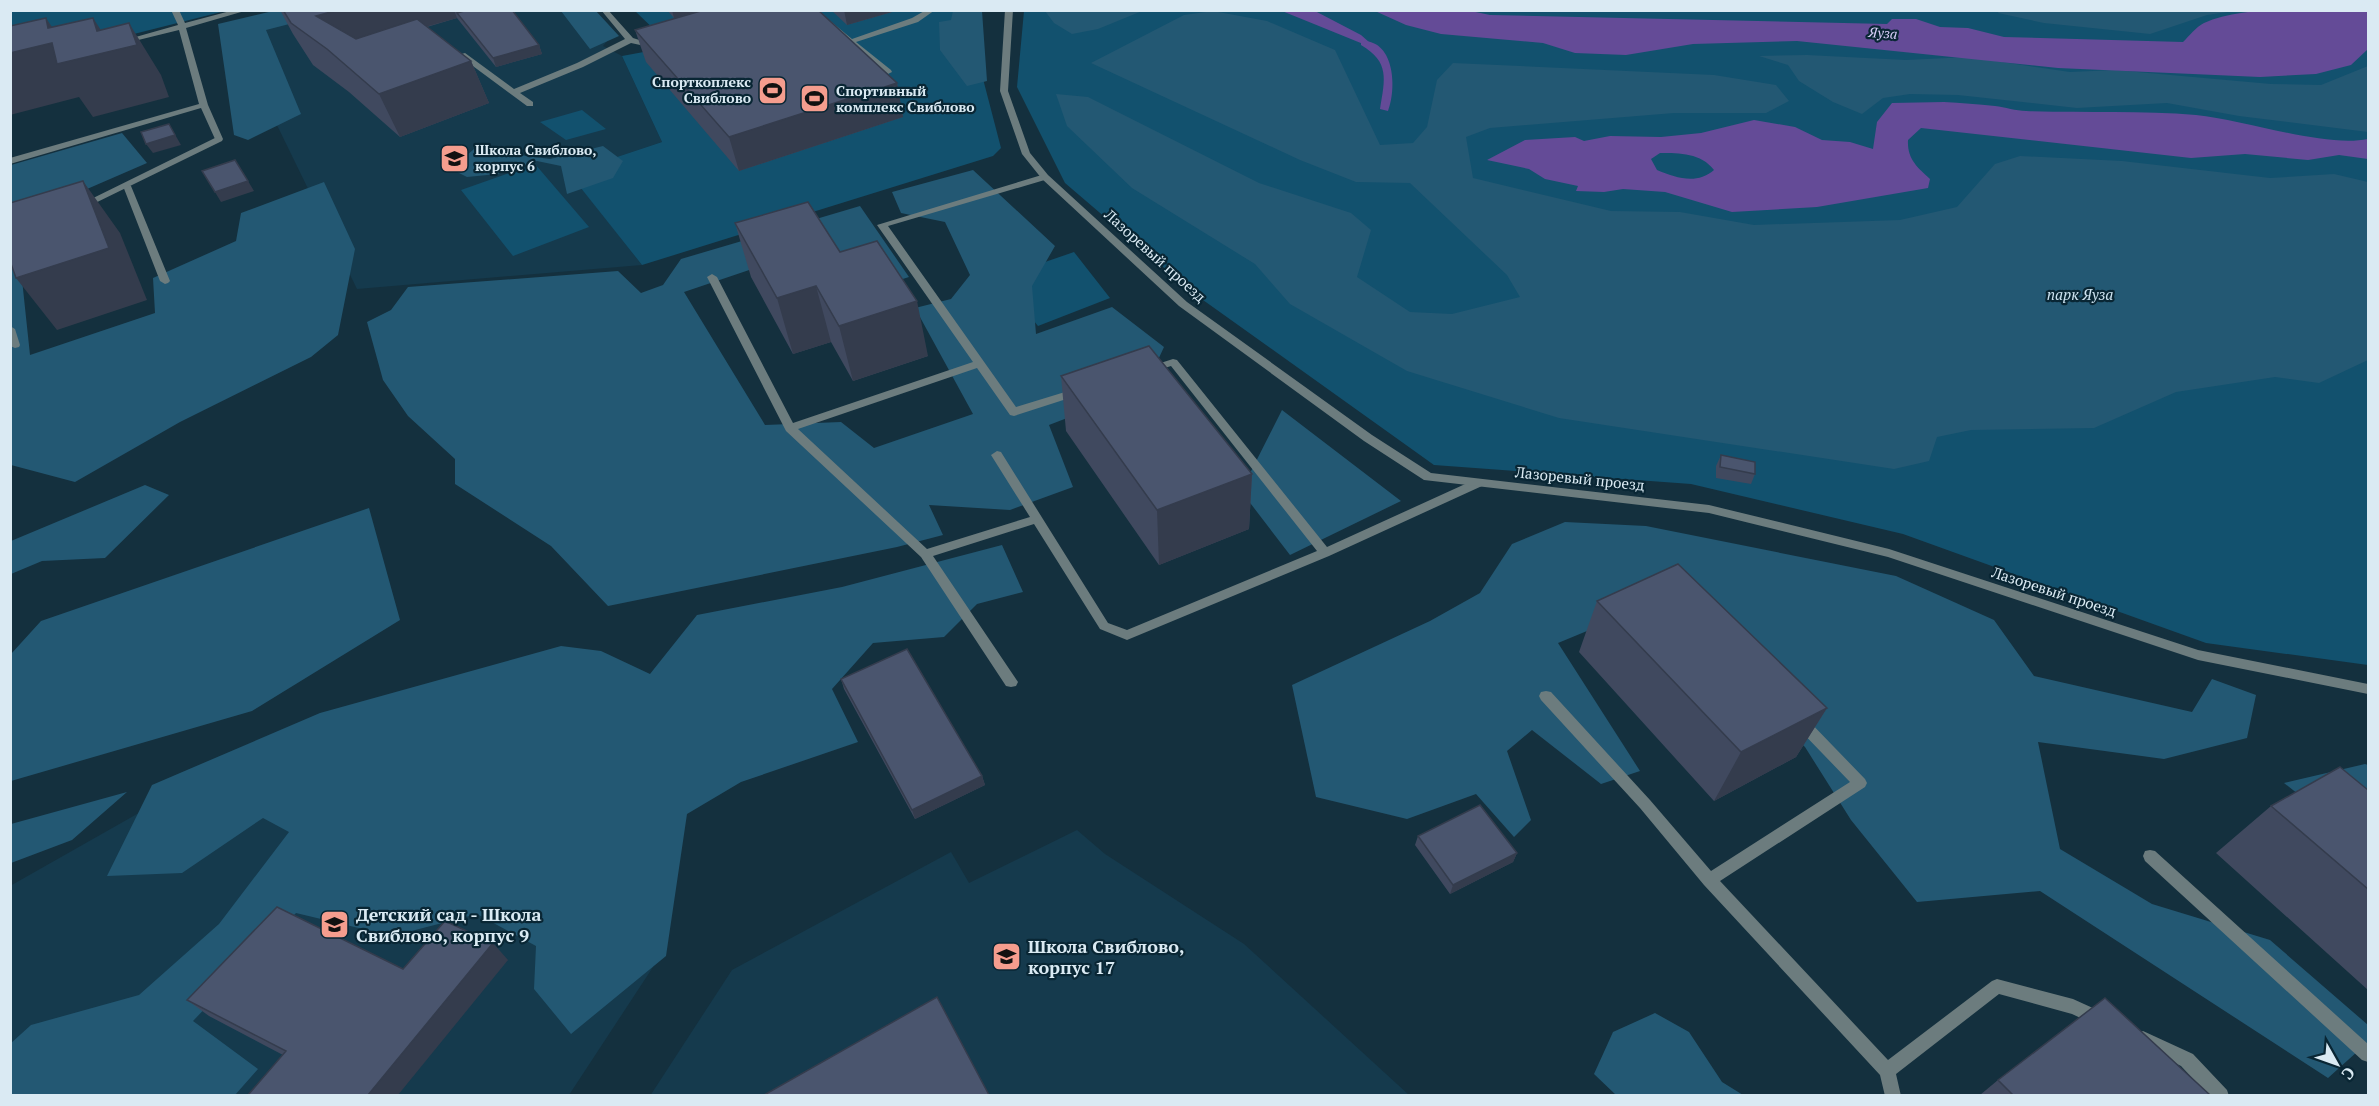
<svg xmlns="http://www.w3.org/2000/svg" width="2379" height="1106" font-family="'PT Serif',serif">
<style>
.built{fill:#153a4d}
.green{fill:#12516e}
.forest{fill:#235873}
.water{fill:#644b97;fill-rule:evenodd}
.lines{fill:none;stroke-linecap:round;stroke-linejoin:round}
.stream{fill:#644b97;fill-rule:evenodd}
.service{fill:#6c7c7e;fill-rule:evenodd}
.minor{fill:#6c7c7e;fill-rule:evenodd}
.wall{fill:#40495f}
.shaded-wall{fill:#343c4d}
.building{fill:#4a556e;stroke:#343c4d;stroke-width:1.5}
.labels{text-anchor:middle;stroke-width:4.5;stroke-linejoin:round;paint-order:stroke}
.far-water-label{font-size:14px;font-style:italic;fill:#d8cdf8;stroke:#092634}
.far-poi-label{font-size:14px;font-weight:bold;fill:#daeaf3;stroke:#092634;text-anchor:start}
.street-label{font-size:15px;fill:#daeaf3;stroke:#092634}
.park-label{font-size:15px;font-style:italic;fill:#cde3f0;stroke:#092634}
.near-poi-label{font-size:18px;font-weight:bold;fill:#daeaf3;stroke:#092634;text-anchor:start}
</style>
<rect width="100%" height="100%" fill="#14303e"/>
<!-- built -->
<path class="built" d="M322 11H580L609 39 603 46 622 56 662 142 570 173 642 265 357 289 232 33Z
M197 780 655 964 569 1095H11L10 886Z
M1077 830 1105 854 1244 944 1409 1095 650 1096 732 970 951 852 969 883Z"/>
<!-- green -->
<path class="green" d="M11 11H225L11 65Z
M635 11H971L969 25 1001 148 993 156 642 265 569 173 662 142 622 56 649 51 661 36Z
M1024 11H2368V665L2206 643 1903 534 1691 484 1434 465 1196 295 1065 183 1017 87Z
M582 110 606 129 566 140 540 122Z
M535 164 589 227 513 256 461 190Z
M1074 252 1110 298 1038 326 999 278Z"/>
<!-- forest -->
<path class="forest" d="M273 11H340L266 30 301 114 248 140 234 135 218 24Z
M561 11H596L619 36 590 49Z
M953 11H982L987 81 967 86 940 50 939 22 951 20Z
M1045 11H1142L1098 29 1072 34 1054 23Z
M1213 11 1267 21 1335 50 1380 145 1413 143 1427 127 1437 80 1453 63 1714 75 1776 85 1789 101 1766 113H1674L1490 128 1466 137 1473 178 1611 211 1680 212 1754 225 1900 220 1957 207 1995 164 2020 156 2122 161 2270 178 2334 174 2368 182V360L2319 383 2275 377 2176 392 2094 428 1971 430 1937 437 1929 461 1894 469 1559 418 1407 371 1290 304 1255 264 1132 188 1067 126 1056 94 1088 97 1259 183 1351 213 1371 230 1357 277 1410 312 1452 314 1520 297 1507 275 1410 183 1356 182 1300 160 1091 63 1184 15Z
M1999 11V10L2235 11 2207 15 2150 34 2044 23 1998 13Z
M1807 55 1906 60 1968 57 2070 72 2115 70 2271 84 2321 85 2368 66V132L2239 116 2167 103 2077 108 1958 95 1910 94 1883 98 1862 114 1833 102 1799 81 1788 65 1759 56Z
M122 133 147 163 11 222V165Z
M603 146 623 161 613 178 567 194 561 166 537 161 497 174 467 177 451 169 474 149 550 159Z
M973 170 1055 246 1032 286 1036 334 1112 307 1164 347 1145 388 1049 425 1073 487 1010 510 929 505 943 535 897 547 608 606 551 546 455 484V459L408 416 383 380 367 322 391 310 408 287 618 271 641 293 663 285 681 259 860 206 909 277 862 292 829 243 684 292 765 425 841 422 874 448 973 414 915 308 951 299 970 275 945 222 901 213 892 192Z
M324 182 355 249 338 335 311 357 180 422 75 482 11 465 10 268 21 270 30 355 155 313 153 278 236 241 241 213Z
M1282 410 1401 501 1290 555 1241 491Z
M145 485 169 495 105 558 42 561 11 574V541Z
M369 508 400 620 252 711 11 781V654L41 621Z
M1565 522 1646 526 1896 576 1994 620 2034 676 2192 712 2212 679 2256 695 2247 738 2164 759 2038 742 2060 849 2152 904 2270 940 2368 1025V1042L2328 1078 2040 891 1917 902 1851 820 1805 747 1657 602 1558 643 1640 771 1601 784 1532 730 1507 751 1531 820 1514 837 1476 794 1407 819 1316 797 1292 685 1430 621 1480 593 1512 544Z
M1002 545 1023 592 977 604 944 637 873 643 832 689 858 742 741 782 687 814 666 956 571 1034 534 989 536 946 477 914 392 936 296 913 193 1021 258 1069 235 1095H11L10 1044 31 1025 139 995 219 924 289 832 263 818 182 873 107 876 152 785 320 713 561 646 601 651 650 674 697 615 842 587Z
M2365 764 2368 765V849L2284 783Z
M127 792 72 840 11 863V824Z
M1655 1013 1689 1032 1722 1082 1743 1095H1616L1594 1074 1613 1032Z"/>
<!-- water -->
<path class="water" d="M1466 10 1490 15 1887 24 1892 19H1916L1940 27 1968 28 2004 37 2183 42C2189 36 2196 27 2204 23 2246 4 2322 10 2368 10V49L2351 65 2316 74 2260 77 2058 68 1797 41 1693 44 1626 55 1575 53 1543 43 1441 34 1406 25 1375 11Z
M1282 11H1315L1361 35 1378 50Z
M1944 102C1961 103 1978 104 1995 106 2005 107 2016 111 2026 111 2083 113 2140 110 2196 115 2245 120 2325 148 2368 139V159L2339 155 2308 160 2245 154 2191 158 1921 128 1908 140C1907 159 1917 167 1930 179L1928 188 1817 207 1732 212 1665 192 1623 189 1604 192 1576 191 1578 186 1545 179 1529 169 1487 160 1525 140 1575 137 1584 141 1610 136 1661 137 1701 133 1754 120 1795 127 1822 140 1850 142 1873 149 1877 122 1892 103ZM1660 153C1680 153 1701 153 1714 170 1697 185 1676 178 1657 170L1651 159Z"/>
<g class="lines">
<!-- stream -->
<path class="stream" d="M1361 41C1395 39 1397 89 1388 111L1380 109C1385 79 1390 62 1361 45Z"/>
<!-- service -->
<path class="service" d="M171 10H179L185 23 234 10H248L186 28 208 105 223 139 222 141 215 139 201 108 10 164V158L199 104 179 30 122 44 118 42 178 25Z
M601 10H608L633 38 658 46 654 48 631 43 583 67 520 93 533 102V106H527L458 55 465 53 514 89 577 63 625 39Z
M809 10H817L852 39 912 18 926 10H935L918 22 856 42 891 70 892 72 888 74Z
M1045 174 1049 177 1048 179 888 226 1016 407 1078 388 1082 390 1083 392 1082 394 1014 416 1010 415 977 368 798 429 927 549 1030 517 991 455 997 451 1001 452 1108 623 1127 630 1317 551 1171 366 1149 373 1144 370 1145 368 1173 359 1177 360 1327 547 1474 480H1482L1484 483 1482 486 1329 556 1127 640 1100 629 1034 524 933 556 1018 682 1016 686 1011 687 1006 686 921 557 786 431 707 277 712 274 717 277 793 423 973 362 877 225Z
M127 183 131 186 170 281 168 283 165 284 160 281 123 186Z
M10 326 15 329 20 345 19 347 15 348 10 346Z
M1546 691 1551 692 1650 800 1711 871 1850 782 1795 725 1793 721 1795 717 1800 715 1805 717 1865 779 1867 783 1865 787 1720 881 1888 1060 1992 981 1997 979 2073 999 2106 1014 2108 1019 2106 1024 2100 1027 2072 1014 1999 994 1896 1074 1901 1096H1885L1880 1075 1704 885 1640 808 1541 700 1539 696 1541 692Z
M2150 850 2155 851 2368 1044V1062L2362 1060 2145 861 2143 856 2145 851Z
M2143 1031 2193 1054 2227 1090 2229 1096H2209L2181 1066 2137 1045 2135 1039 2137 1033Z"/>
<!-- minor -->
<path class="minor" d="M1005 10H1013L1008 91 1030 153 1048 175 1187 302 1372 435 1431 473 1709 505 1889 549 2198 650 2368 684V694L2198 660 1888 557 1709 513 1424 480 1364 441 1179 306 1042 179 1022 154 1000 91Z
M219 136 222 137V141L85 208 82 209 77 206Z"/>
</g>
<!-- wall -->
<path class="wall" d="M280 10H512L539 45 542 54 496 67 457 18 427 27 471 61 489 103 400 137 349 92 313 65 293 34Z
M667 10H703L674 18Z
M831 10H892V12L847 25Z
M635 30 897 83 903 117 739 171 646 62Z
M735 223 840 252 928 356 853 381 831 342 793 354 751 277Z
M1061 376 1252 474 1249 529 1159 565 1066 431Z
M1721 455 1755 474 1751 484 1716 478V466Z
M1597 601 1827 708 1796 757 1714 801 1579 652Z
M841 679 982 776 985 785 915 819 844 689Z
M2368 790V990L2216 853 2271 806Z
M1418 836 1517 853 1513 862 1450 894 1415 845Z
M508 960 283 1055 209 1016 187 1000 403 969Z
M1998 1080 2210 1095H1980Z"/>
<!-- shaded-wall -->
<path class="shaded-wall" d="M338 10H454L457 18 361 45 316 16Z
M456 10H504L457 13Z
M672 10H703L674 18Z
M844 10H892V12L847 25Z
M46 18 74 60 97 31 93 18 114 50 129 23 161 75 169 97 93 117 79 97 10 115V53L48 28Z
M539 45 542 54 496 67 493 58Z
M471 61 489 103 400 137 379 94Z
M897 83 903 117 739 171 729 137Z
M169 124 181 145 153 153 146 144Z
M83 181 120 233 147 300 57 330 16 278Z
M248 181 254 191 221 202 215 192Z
M816 286 831 342 793 354 777 298Z
M917 301 928 356 853 381 839 326Z
M1252 474 1249 529 1159 565 1157 510Z
M1827 708 1796 757 1714 801 1741 752Z
M982 776 985 785 915 819 912 810Z
M1517 853 1513 862 1450 894 1453 885Z
M493 943 508 960 398 1095H368Z"/>
<!-- building -->
<path class="building" d="M283 10H338L316 16 356 39 417 19 471 61 379 94 327 49 291 23Z
M468 10H512L539 45 493 58 457 13Z
M704 10H818L897 83 729 137 635 30Z
M46 18 48 28 93 18 97 31 129 23 137 45 57 64 52 43 10 53V26Z
M169 124 175 135 146 144 141 132Z
M235 160 248 181 215 192 202 171Z
M83 181 109 248 16 278 10 261V203Z
M808 202 840 252 877 241 917 301 839 326 816 286 777 298 735 223Z
M1149 346 1252 474 1157 510 1061 376Z
M1721 455 1755 462V474L1720 467Z
M1678 564 1827 708 1741 752 1597 601Z
M907 649 982 776 912 810 841 679Z
M2340 767 2368 790V889L2271 806Z
M1480 805 1517 853 1453 885 1418 836Z
M277 907 403 969 445 921 493 943 368 1095H248L286 1051 187 1000Z
M937 997 989 1095H764Z
M2105 998 2210 1095H2013L1998 1080Z"/>
<!-- icons -->
<defs>
<symbol id="stadium-square" viewBox="-11 -11 22 22"><rect x="-9" y="-9" width="18" height="18" rx="4" fill="#f59d8e" stroke="#092634"/><path d="M0-5a6.5 5 0 1 0 0 10a6.5 5 0 1 0 0-10ZM-3.5-1.8h7v3.6h-7Z" fill="#111"/></symbol>
<symbol id="school-square" viewBox="-11 -11 22 22"><rect x="-9" y="-9" width="18" height="18" rx="4" fill="#f59d8e" stroke="#092634"/><path d="M0-5L7-2L0 1L-7-2ZM-4 1L0 2.5L4 1V4Q0 6-4 4Z" fill="#111"/></symbol>
</defs>
<g fill-rule="evenodd">
<use href="#stadium-square" x="756" y="74" width="33" height="33"/>
<use href="#stadium-square" x="798" y="82" width="33" height="33"/>
<use href="#school-square" x="438" y="142" width="33" height="33"/>
<use href="#school-square" x="318" y="908" width="33" height="33"/>
<use href="#school-square" x="990" y="940" width="33" height="33"/>
</g>
<g class="labels">
<!-- far-water labels -->
<g class="far-water-label">
<text transform="translate(1883 33) rotate(4)" y="5">Яуза</text>
</g>
<!-- far-poi labels -->
<g class="far-poi-label">
<text x="751" y="87" text-anchor="end">Спорткоплекс<tspan x="751" dy="16">Свиблово</tspan></text>
<text x="836" y="96">Спортивный<tspan x="836" dy="16">комплекс Свиблово</tspan></text>
<text x="475" y="155">Школа Свиблово,<tspan x="475" dy="16">корпус 6</tspan></text>
</g>
<!-- street labels -->
<g class="street-label">
<text transform="translate(1155 256) rotate(42)" y="5">Лазоревый проезд</text>
<text transform="translate(1580 479) rotate(6)" y="5">Лазоревый проезд</text>
<text transform="translate(2054 592) rotate(18)" y="5">Лазоревый проезд</text>
</g>
<!-- park labels -->
<g class="park-label">
<text x="2080" y="300">парк Яуза</text>
</g>
<!-- near-poi labels -->
<g class="near-poi-label">
<text x="356" y="921">Детский сад - Школа<tspan x="356" dy="21">Свиблово, корпус 9</tspan></text>
<text x="1028" y="953">Школа Свиблово,<tspan x="1028" dy="21">корпус 17</tspan></text>
</g>
</g>
<!-- border -->
<rect width="2379" height="1106" fill="none" stroke="#daeaf3" stroke-width="24"/>
<!-- north arrow -->
<g transform="translate(2337 1064) rotate(130)" stroke="#092634" stroke-width="4.5" paint-order="stroke">
<path d="M0-4.5L10 22L0 15L-10 22Z" fill="#daeaf3"/>
<text y="-9" font-size="16" font-weight="bold" text-anchor="middle" fill="#daeaf3">С</text>
</g>
</svg>
